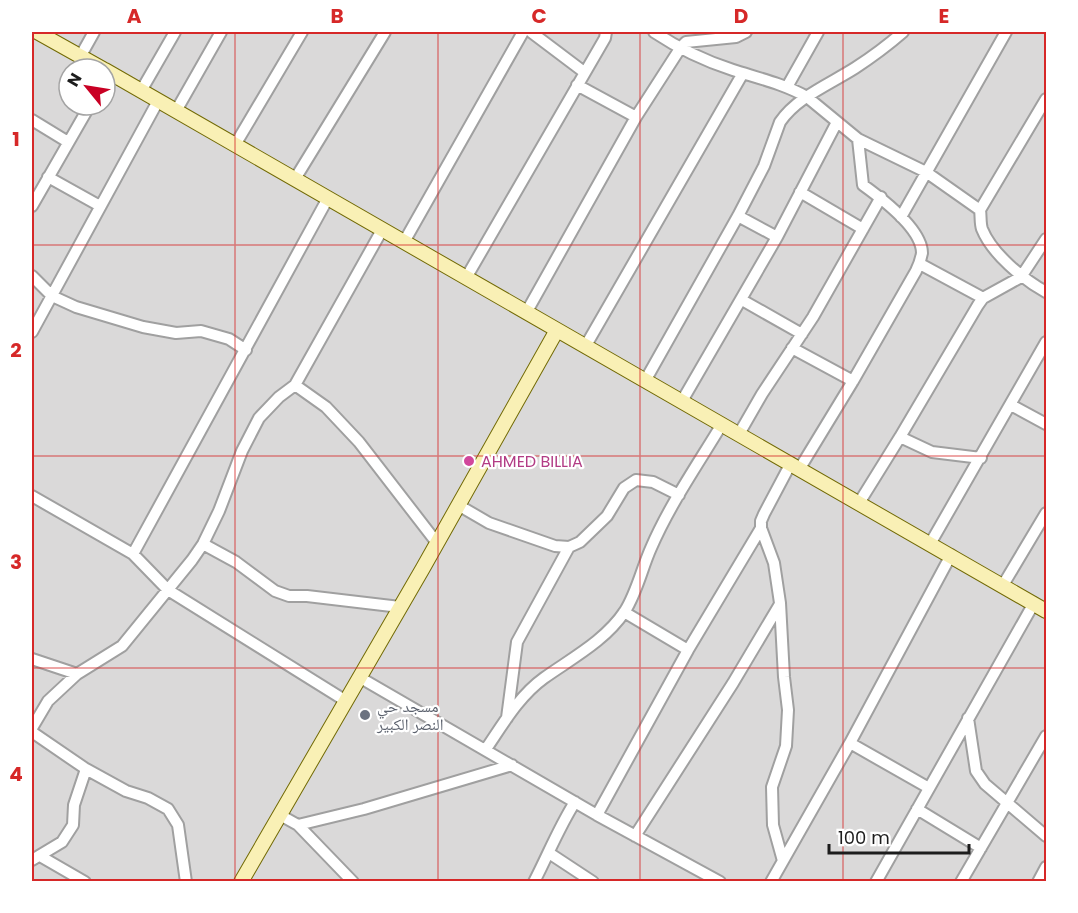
<svg xmlns="http://www.w3.org/2000/svg" width="1078" height="913" font-family="Poppins,'Noto Naskh Arabic',sans-serif">
<style>
.residential{fill:#dad9d9;fill-rule:evenodd}
.lines{fill:none;stroke-linecap:round;stroke-linejoin:round}
.street-casing{stroke:#a0a0a0;stroke-width:14}
.secondary-casing{stroke:#726a05;stroke-width:16}
.street{stroke:#fff;stroke-width:10}
.secondary{stroke:#f9f0b5;stroke-width:14}
.grid{fill:none;stroke:#d62828;stroke-width:1.5;stroke-opacity:0.55}
.hotel-dot{fill:#d1479c;stroke:#fff;stroke-width:2}
.worship-dot{fill:#6b7280;stroke:#fff;stroke-width:2}
.labels{text-anchor:middle;stroke-width:4.5;stroke-linejoin:round;paint-order:stroke}
.hotel-label{font-size:16px;fill:#b23c85;stroke:#fff;text-anchor:start}
.worship-label{font-size:16px;fill:#5b616d;stroke:#fff;text-anchor:start}
.neatline{fill:none;stroke:#d62828;stroke-width:2}
.grid-label{font-size:20px;text-anchor:middle;font-weight:bold;fill:#d62828}
</style>
<rect width="100%" height="100%" fill="#eee8e2"/>
<!-- residential -->
<path class="residential" d="M32 32H1046V881H32ZM69 69H105V105H69Z"/>
<g class="lines">
<defs>
<path id="street" d="M531 32 584 72
M654 32C678 48 705 61 733 70 758 78 784 84 807 97L858 139 926 172 980 210C981 216 980 223 982 229 992 254 1024 280 1046 292
M80 57 94 32
M787 87 818 32
M141 91 175 32
M176 111 221 32
M636 117 681 47 686 42 736 37 746 32
M32 120 68 142
M235 145 302 32
M48 177 100 206
M295 179 385 32
M800 192 863 229
M32 206 90 105
M980 210 1046 99
M901 217 1006 32
M777 237 837 122
M404 242 523 32
M920 264 983 298
M32 276 52 296 76 307 143 327 176 333 201 331 229 339 246 350
M466 278 605 38 606 32
M742 300 802 334
M526 313 636 117 577 85
M32 332 158 101
M585 347 743 73
M792 348 853 381
M645 381 738 216 764 166 780 122C797 97 830 84 855 68 872 57 888 45 903 32
M295 385 326 407 359 442 437 543
M682 401 777 237 738 216
M1011 405 1046 424
M739 434 762 394 813 317 881 197
M900 437 932 452 981 458
M800 468 853 381 916 271C919 265 921 259 922 253 922 229 881 198 863 185L858 139
M32 496 133 554 168 590 346 701
M859 503 900 437 978 305 983 298 1021 277 1046 239
M458 505 489 523 555 546 569 547 580 542 607 516 624 488 636 480 653 482 679 495
M761 528 774 563 780 603 784 677 788 710 786 746 772 787 773 825 783 861
M203 544 236 562 275 591 289 596H307L400 607
M930 544 1046 342
M133 554 328 198
M1003 585 1046 513
M624 612 688 650
M32 659 77 674
M359 677 597 815 720 882
M507 718 517 642 569 547
M968 718 976 771 985 784 1046 836
M32 728 48 701 77 674 122 646 192 560 203 544 219 511 242 451 259 418 279 397 295 385 382 230
M32 732 86 769 126 791 148 798 168 809 178 825 186 882
M850 743 929 788
M486 749C503 724 519 696 544 678 572 658 605 641 625 611 637 592 642 568 651 548 670 504 698 464 722 424
M917 809 981 848
M280 815 298 825 353 882
M597 815 688 650 761 528V521L764 514 791 463
M298 825 364 809 512 765
M635 836 733 683 780 604
M549 853 593 882
M40 856 85 882
M32 860 62 842 73 825 74 805 86 769
M534 882C548 855 559 827 575 802
M771 882 850 743 951 555
M876 882 1034 603
M961 882 1046 736
M1038 882 1046 867"/>
<path id="secondary" d="M37 32 103 69
M105 70 1046 611
M241 882 423 568 557 330"/>
</defs>
<!-- street casing -->
<use href="#street" class="street-casing"/>
<!-- secondary casing -->
<use href="#secondary" class="secondary-casing"/>
<!-- street -->
<use href="#street" class="street"/>
<!-- secondary -->
<use href="#secondary" class="secondary"/>
</g>
<!-- grid -->
<path class="grid" d="M235 32V882M438 32V882M640 32V882M843 32V882M32 245H1046M32 456H1046M32 668H1046"/>
<!-- markers -->
<circle class="hotel-dot" cx="469" cy="461" r="6"/>
<circle class="worship-dot" cx="365" cy="715" r="6"/>
<g class="labels">
<!-- hotel labels -->
<g class="hotel-label">
<text x="481" y="467">AHMED BILLIA</text>
</g>
<!-- worship labels -->
<g class="worship-label">
<text x="377" y="712">مسجد حي<tspan x="377" dy="18">النصر الكبير</tspan></text>
</g>
</g>
<!-- border -->
<rect width="1078" height="913" fill="none" stroke="#ffffff" stroke-width="66"/>
<!-- north arrow -->
<g transform="translate(87 87) rotate(300)"><circle r="28" fill="#ffffff" stroke="#a4a4a4" stroke-width="1.5"/>
<path d="M0-4.5L10 22L0 15L-10 22Z" fill="#c90024"/>
<text y="-9" font-size="16" font-weight="bold" text-anchor="middle" fill="#1c1c1c">N</text>
</g>
<!-- scale -->
<path d="M829 844v9h140v-9" fill="none" stroke="#1c1c1c" stroke-width="3"/>
<text x="838" y="844" font-size="18" fill="#1c1c1c" stroke="#ffffff" stroke-width="4.5" paint-order="stroke">100 m</text>
<rect x="33" y="33" width="1012" height="847" class="neatline"/>
<g class="grid-label">
<text x="134" y="23">A</text>
<text x="337" y="23">B</text>
<text x="539" y="23">C</text>
<text x="741" y="23">D</text>
<text x="944" y="23">E</text>
<text x="16" y="146">1</text>
<text x="16" y="357">2</text>
<text x="16" y="569">3</text>
<text x="16" y="781">4</text>
</g>
</svg>
